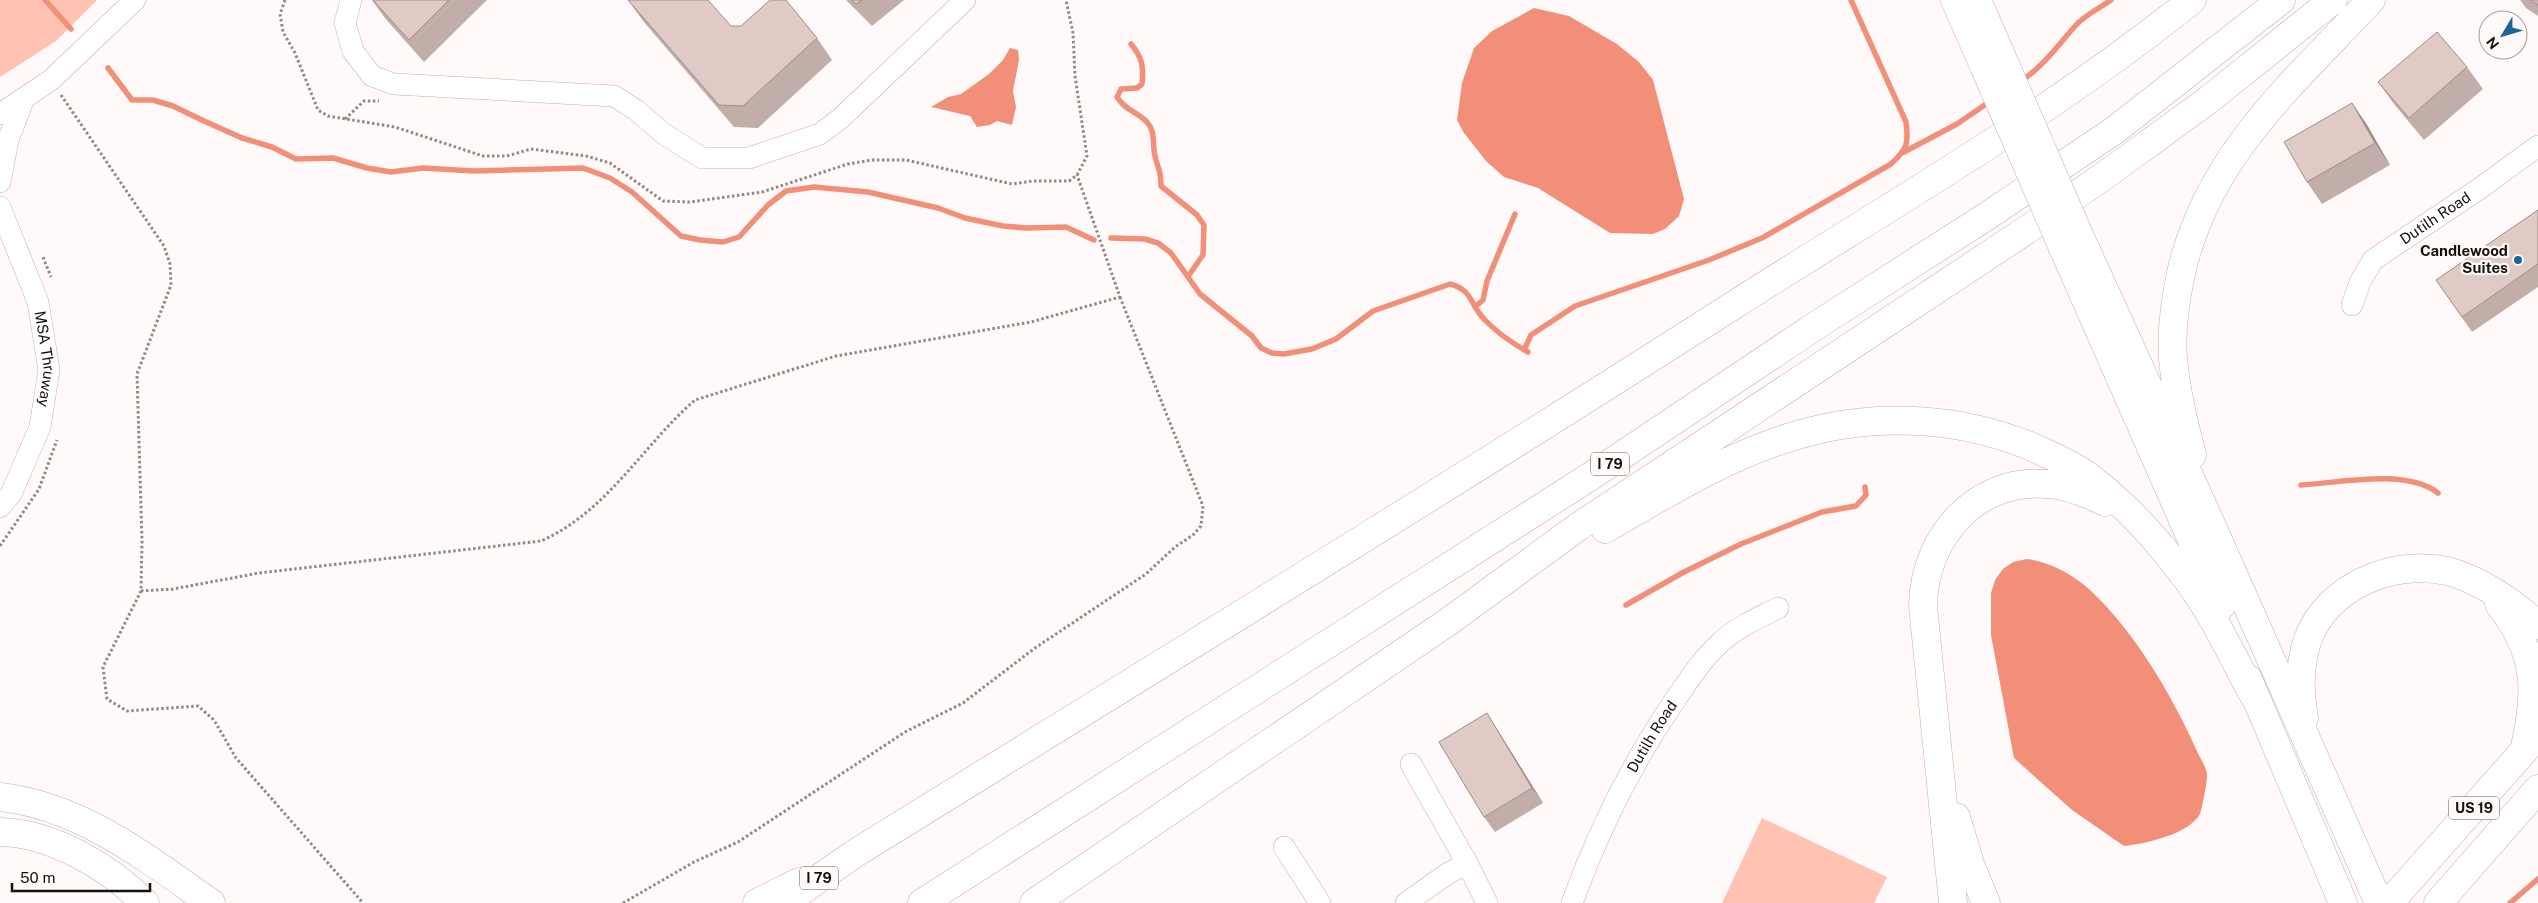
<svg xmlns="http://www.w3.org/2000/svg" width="2538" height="903" font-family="'Public Sans',sans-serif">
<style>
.green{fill:#ffc2b3}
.water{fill:#f28f79}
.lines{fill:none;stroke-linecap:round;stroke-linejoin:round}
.stream{stroke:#f28f79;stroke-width:5.5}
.minor-casing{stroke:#c3aea8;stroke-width:22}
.highway-casing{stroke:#c3aea8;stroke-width:29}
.path{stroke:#8f8988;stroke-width:3;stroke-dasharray:2.5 2.5;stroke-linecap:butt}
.minor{stroke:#fff;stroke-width:21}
.highway{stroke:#fff;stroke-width:28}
.highway-bridge-casing{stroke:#c3aea8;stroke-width:29;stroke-linecap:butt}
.highway-bridge{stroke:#fff;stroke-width:28}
.wall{fill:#c1aea9}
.shaded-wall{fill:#9d8d8a}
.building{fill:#e0cac5;stroke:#9d8d8a}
.poi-dot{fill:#1c679a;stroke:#fffaf9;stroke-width:2}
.labels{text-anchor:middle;stroke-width:4.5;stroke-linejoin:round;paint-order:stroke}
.shield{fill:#fffaf9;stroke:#5d5654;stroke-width:1}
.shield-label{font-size:14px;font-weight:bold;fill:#17100e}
.street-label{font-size:15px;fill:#17100e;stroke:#fffaf9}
.poi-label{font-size:15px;font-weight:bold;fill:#17100e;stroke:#fffaf9;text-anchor:end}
</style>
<rect width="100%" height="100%" fill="#fffaf9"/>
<!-- green -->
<path class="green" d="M0 0H97L56 41 0 77Z
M1762 818 1887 877 1874 903H1722Z"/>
<!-- water -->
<path class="water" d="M1534 8 1569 16 1617 44 1639 62 1653 80 1684 199 1679 216 1665 229 1653 234 1610 233 1538 188 1504 177 1486 161 1464 133 1457 120 1462 83 1474 48 1492 31Z
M1010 48 1018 50 1019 60 1013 91 1016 107 1012 125 997 121 990 125 977 127 970 116 931 107 948 97 961 94 989 74 1003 60Z
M2027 559C2050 562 2074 575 2091 591 2134 631 2172 695 2196 749 2199 756 2205 765 2207 773 2208 779 2202 809 2200 814 2189 834 2145 844 2124 846L2072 810 2014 758 1991 635V593L1995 580 2003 569 2013 562Z"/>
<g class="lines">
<!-- stream -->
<path class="stream" d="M45 0 71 29
M1131 44C1142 57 1144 67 1142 84L1137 88 1121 89 1117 97C1126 111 1136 111 1147 122 1156 132 1152 144 1155 156 1158 170 1161 169 1161 186L1197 215 1204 225 1203 255 1189 275
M108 68 132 100H153L173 106 204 121 242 138 272 147 296 159 333 158 367 168 391 172 423 168 474 171 583 168 610 178 632 192 681 236 700 240 723 242 739 237 768 205 786 191 814 187 868 192 938 208 965 218 1003 226 1026 228 1066 227 1094 240
M2021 81C2044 66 2058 45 2076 25 2085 15 2100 8 2111 0
M1904 152 1957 124 1992 100
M1111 238 1145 239 1158 243 1171 253 1200 294 1252 336 1261 348 1272 353 1284 354 1312 349 1336 339 1373 311 1450 284C1473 290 1470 305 1484 319 1497 333 1512 343 1528 352
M1475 307 1483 300 1487 281 1515 214
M1524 350 1531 335 1575 306 1709 260 1762 238 1891 164C1907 149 1909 144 1906 122L1851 0
M2301 485C2340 483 2405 468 2438 493
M1626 605 1684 572 1741 544 1822 512 1856 506 1866 495 1865 487
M2510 903 2538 879"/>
<defs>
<g id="minor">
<path d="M351 0 345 23 353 51 372 76 394 84 614 96 636 110 664 134 702 158H749L820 134 841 118 965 0"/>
<path d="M0 114 51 80 135 0"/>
<path d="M0 182 8 140 23 101"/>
<path id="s1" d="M0 207 38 302 49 370 40 427 11 494 0 507"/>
<path id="s2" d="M2352 305 2360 282 2373 260 2479 189 2538 146"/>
<path d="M1411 764 1467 863"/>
<path d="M1284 847 1320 903"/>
<path d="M1406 903 1447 874 1467 863 1487 903"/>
<path id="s3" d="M1572 903C1598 831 1632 763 1675 700 1689 680 1702 659 1720 643 1737 627 1758 618 1778 608"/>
</g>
<path id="highway" d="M1955 0 1984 66
M1977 0 2001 55
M2080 237 2207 515 2379 903
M2063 248 2221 606
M2192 455C2184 423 2176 392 2173 359 2171 330 2175 301 2181 273 2208 155 2292 85 2371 0
M1605 529C1664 495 1725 457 1791 437 1876 410 1971 416 2052 456 2066 463 2081 470 2093 480 2129 508 2162 545 2189 582 2215 617 2233 658 2254 696
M2499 604C2538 653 2538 693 2524 751
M2248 679 2343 903
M2304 718C2299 692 2299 665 2308 639 2328 586 2393 559 2447 571 2479 579 2513 603 2538 625
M0 797C81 806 146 858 211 903
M1956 817 1970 864 1986 903
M0 832C52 833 109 867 145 903
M757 903 799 882
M784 903 854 854C1148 672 1443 491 1734 305 1889 206 2049 115 2192 0
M922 903 1591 476 1820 323 1984 218 2115 130 2281 0
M1034 903 1448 622 1578 527 2031 227 2115 168 2207 101 2333 0
M1953 903 1923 606C1924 538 1975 478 2047 484 2067 485 2087 493 2105 502
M2389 903 2538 735
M2438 903 2538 789"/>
</defs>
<!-- minor casing -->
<use href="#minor" class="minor-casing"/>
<!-- highway casing -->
<use href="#highway" class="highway-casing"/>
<!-- path -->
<path class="path" d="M285 0 280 14 283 32 295 53 318 110 328 116 395 127 483 156H507L531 149 586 156 610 163 663 201 690 202 762 192 848 164 872 160H906L1012 184 1033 181H1069L1077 175 1087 156 1075 76 1073 33 1066 0
M61 95 164 246 170 264 171 285 137 374 142 541 141 591 103 667 107 699 127 711 198 706 214 720 236 758 363 903
M345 119 364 101H379
M43 257 51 277
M0 546 39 489 57 440
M141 591 173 589 259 573 541 541C607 512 643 445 695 400L836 356 1031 322 1120 297 1077 175
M623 903 694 862 738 842 905 732 963 703 1035 648 1146 574 1175 547 1193 535 1201 526 1203 506 1120 297"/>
<!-- minor -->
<use href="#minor" class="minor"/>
<!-- highway -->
<use href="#highway" class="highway"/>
<defs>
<path id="highway-bridge" d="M2001 55 2080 237
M1984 66 2063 248"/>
</defs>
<!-- highway-bridge casing -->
<use href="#highway-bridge" class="highway-bridge-casing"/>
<!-- highway-bridge -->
<use href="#highway-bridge" class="highway-bridge"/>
</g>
<!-- wall -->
<path class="wall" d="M372 0H487L424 62 384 17Z
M628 0 731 26 817 38 832 60 758 128 734 127 643 21Z
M846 0H904L872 26Z
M2520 0H2538V16L2526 8Z
M2467 67 2483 89 2424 140 2394 104 2378 82Z
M2352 103 2367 125 2390 165 2322 204 2307 182Z
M2538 210V287L2472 332 2436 280Z
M1497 729 1543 803 1495 832 1484 817Z"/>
<!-- shaded-wall -->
<path class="shaded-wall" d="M2352 103 2367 125 2390 165 2375 143Z
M1487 713 1497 729 1543 803 1532 788Z"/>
<!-- building -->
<path class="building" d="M373 0H449L409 40Z
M628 0H708L731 26H741L770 0H786L817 38 743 106 719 105Z
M852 0H862L856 4Z
M2531 0H2538V5Z
M2437 32 2467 67 2409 118 2378 82Z
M2352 103 2375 143 2307 182 2284 142Z
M2538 210V264L2462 317 2436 280Z
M1487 713 1532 788 1484 817 1439 742Z"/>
<!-- markers -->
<circle class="poi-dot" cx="2518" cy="260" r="5"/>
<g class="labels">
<!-- shield labels -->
<g class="shield">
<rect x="1591" y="452.5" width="38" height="23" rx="4"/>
<rect x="2449" y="796.5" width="50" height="23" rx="4"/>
<rect x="800" y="866.5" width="38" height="23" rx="4"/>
</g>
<g class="shield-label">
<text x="1610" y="469">I 79</text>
<text x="2474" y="813">US 19</text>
<text x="819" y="883">I 79</text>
</g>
<!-- street labels -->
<g class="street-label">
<text dy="5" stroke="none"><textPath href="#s2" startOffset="125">Dutilh Road</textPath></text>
<text dy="5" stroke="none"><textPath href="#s1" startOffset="160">MSA Thruway</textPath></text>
<text dy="5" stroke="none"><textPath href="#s3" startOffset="185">Dutilh Road</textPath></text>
</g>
<!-- poi labels -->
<g class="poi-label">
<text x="2508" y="256">Candlewood<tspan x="2508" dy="17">Suites</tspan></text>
</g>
</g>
<!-- north arrow -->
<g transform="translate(2503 35) rotate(232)"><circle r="24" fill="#fffaf9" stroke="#a29c9b"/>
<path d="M0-4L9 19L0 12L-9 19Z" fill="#1c679a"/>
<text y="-8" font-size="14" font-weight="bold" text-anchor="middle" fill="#17100e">N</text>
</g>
<!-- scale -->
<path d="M12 883v8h138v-8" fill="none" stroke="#17100e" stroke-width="2.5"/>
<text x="20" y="883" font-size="15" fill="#17100e" stroke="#fffaf9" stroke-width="4" paint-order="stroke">50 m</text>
</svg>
